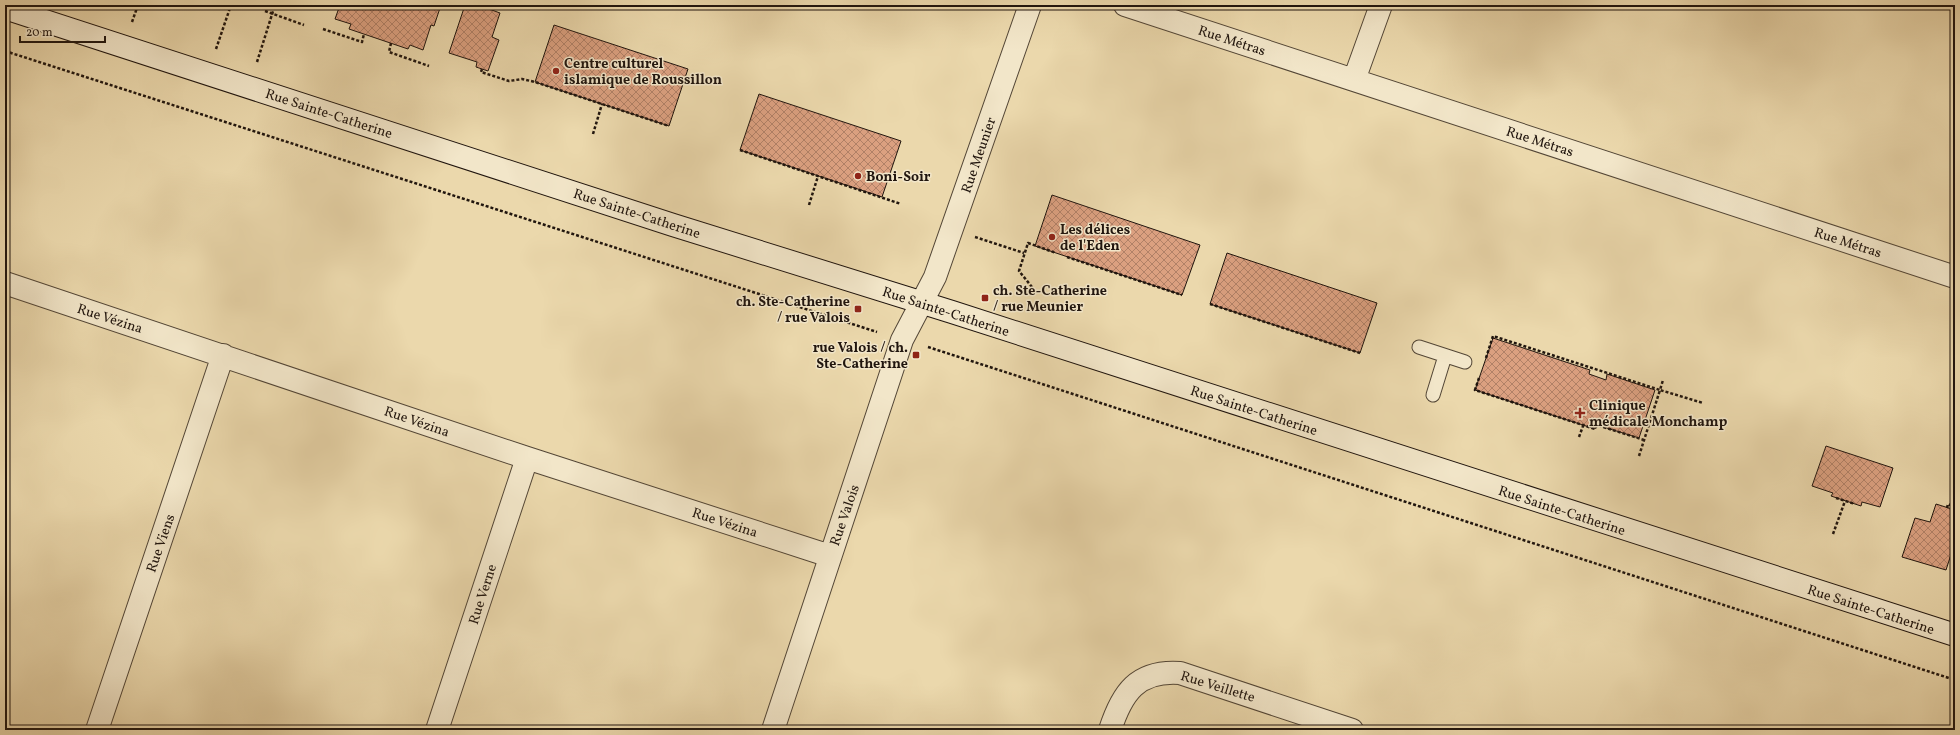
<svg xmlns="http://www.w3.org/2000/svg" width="1960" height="735" font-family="Vollkorn,serif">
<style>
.building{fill:url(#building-cross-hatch);stroke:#20150e}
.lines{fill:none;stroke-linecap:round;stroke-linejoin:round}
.lane-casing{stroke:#534636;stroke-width:15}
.street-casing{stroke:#534636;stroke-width:24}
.secondary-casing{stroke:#20150e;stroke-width:24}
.path{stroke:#20150e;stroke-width:2.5;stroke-dasharray:3 2;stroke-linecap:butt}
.lane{stroke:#f2e6c9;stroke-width:13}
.street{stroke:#f2e6c9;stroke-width:22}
.secondary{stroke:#f2e6c9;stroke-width:22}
.poi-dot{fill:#8f2418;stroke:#f2e6c9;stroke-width:1.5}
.labels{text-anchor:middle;stroke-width:3;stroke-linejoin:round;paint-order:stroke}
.street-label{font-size:14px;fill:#20150e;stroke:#f2e6c9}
.poi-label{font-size:14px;font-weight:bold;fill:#20150e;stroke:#f2e6c9;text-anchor:start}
</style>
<defs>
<pattern id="building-cross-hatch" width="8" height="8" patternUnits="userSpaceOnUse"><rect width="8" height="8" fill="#dba080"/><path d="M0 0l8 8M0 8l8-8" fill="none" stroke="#b18167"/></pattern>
</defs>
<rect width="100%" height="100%" fill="#ebd8ac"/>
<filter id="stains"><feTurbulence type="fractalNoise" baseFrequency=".005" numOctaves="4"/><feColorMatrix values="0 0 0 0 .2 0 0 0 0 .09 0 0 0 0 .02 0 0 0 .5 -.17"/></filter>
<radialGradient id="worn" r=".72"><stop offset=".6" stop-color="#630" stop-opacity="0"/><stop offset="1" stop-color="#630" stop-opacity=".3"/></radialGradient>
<!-- building -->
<path class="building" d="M340 5H441L434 26 431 25 423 50 410 45 408 49 349 29 351 24 335 19Z
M465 5H478L500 13 492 37 499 40 488 71 476 67 477 62 449 53Z
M554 25 688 69 669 126 535 82Z
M759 94 901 141 882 197 740 150Z
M1052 195 1200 245 1182 295 1035 246Z
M1227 253 1377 303 1360 353 1210 304Z
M1493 338 1590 370 1589 374 1606 380 1607 374 1655 390 1639 438 1597 425 1595 429 1475 390Z
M1826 446 1893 468 1880 507 1862 502 1861 506 1831 496 1833 493 1812 486Z
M1936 504 1955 510V542L1946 570 1902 557 1915 518 1930 522Z"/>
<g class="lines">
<defs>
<path id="lane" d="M1419 347 1465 362
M1433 395 1445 356"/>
<path id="street" d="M1125 5 1955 277
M1354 80 1381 5
M5 283 527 458 830 556
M97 730 223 355
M437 730 527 458
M773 730 902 340 935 277 1030 5
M1110 730C1122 693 1137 670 1180 673L1352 730"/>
<path id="secondary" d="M5 8 673 225 952 312 1955 635"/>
</defs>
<!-- lane casing -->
<use href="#lane" class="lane-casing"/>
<!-- street casing -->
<use href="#street" class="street-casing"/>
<!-- secondary casing -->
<use href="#secondary" class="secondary-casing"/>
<!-- path -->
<path class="path" d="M265 11 304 25
M132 22 138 5
M323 29 362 42 364 34
M391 43 389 52 429 66
M216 49 231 5
M5 51 877 332
M257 62 275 5
M482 69 481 72 509 81 522 79 535 82 669 126
M593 134 602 104
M740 150 901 204
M809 205 818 176
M975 237 1024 253
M1067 257 1182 295
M1032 287 1019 271 1028 243 1056 253
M1210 304 1360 353
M928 347 1955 680
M1486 358 1493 336 1660 390 1663 380
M1479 378 1475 390 1595 429 1597 425 1644 440
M1579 437 1583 426
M1639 456 1660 390 1703 403
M1836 498 1855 504
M1947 508 1948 504 1955 507
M1833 534 1845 501
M1951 554 1955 555"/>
<!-- lane -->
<use href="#lane" class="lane"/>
<!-- street -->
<use href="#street" class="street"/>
<!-- secondary -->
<use href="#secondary" class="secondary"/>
</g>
<!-- markers -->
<g class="poi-dot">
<circle cx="556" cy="71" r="4"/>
<circle cx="858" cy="176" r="4"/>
<circle cx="1052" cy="237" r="4"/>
<rect x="981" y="294" width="8" height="8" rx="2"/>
<rect x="854" y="305" width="8" height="8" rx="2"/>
<rect x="912" y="351" width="8" height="8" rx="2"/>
<path d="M1578 407h4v4h4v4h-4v4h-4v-4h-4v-4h4z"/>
</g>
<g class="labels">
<!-- street labels -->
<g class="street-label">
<text transform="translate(1232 40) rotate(18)" y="5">Rue Métras</text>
<text transform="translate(329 113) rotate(18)" y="5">Rue Sainte-Catherine</text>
<text transform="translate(1540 141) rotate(18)" y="5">Rue Métras</text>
<text transform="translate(978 155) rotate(-71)" y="5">Rue Meunier</text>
<text transform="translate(637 213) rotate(18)" y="5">Rue Sainte-Catherine</text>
<text transform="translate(1848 242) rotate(18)" y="5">Rue Métras</text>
<text transform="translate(946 311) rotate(18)" y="5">Rue Sainte-Catherine</text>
<text transform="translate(110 318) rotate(18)" y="5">Rue Vézina</text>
<text transform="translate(1254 410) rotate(18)" y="5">Rue Sainte-Catherine</text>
<text transform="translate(417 421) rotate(19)" y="5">Rue Vézina</text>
<text transform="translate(1562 510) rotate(18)" y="5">Rue Sainte-Catherine</text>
<text transform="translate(844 515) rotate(-71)" y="5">Rue Valois</text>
<text transform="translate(725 522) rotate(18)" y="5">Rue Vézina</text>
<text transform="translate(160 543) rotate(-71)" y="5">Rue Viens</text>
<text transform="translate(482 594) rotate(-72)" y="5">Rue Verne</text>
<text transform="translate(1871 609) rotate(18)" y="5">Rue Sainte-Catherine</text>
<text transform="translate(1218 686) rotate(17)" y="5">Rue Veillette</text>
</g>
<!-- poi labels -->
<g class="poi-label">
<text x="564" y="68">Centre culturel<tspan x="564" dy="16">islamique de Roussillon</tspan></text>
<text x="866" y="181">Boni-Soir</text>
<text x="1060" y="234">Les délices<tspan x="1060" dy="16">de l'Eden</tspan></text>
<text x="993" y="295">ch. Ste-Catherine<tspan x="993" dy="16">/ rue Meunier</tspan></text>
<text x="850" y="306" text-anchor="end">ch. Ste-Catherine<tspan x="850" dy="16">/ rue Valois</tspan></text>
<text x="908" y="352" text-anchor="end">rue Valois / ch.<tspan x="908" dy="16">Ste-Catherine</tspan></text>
<text x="1589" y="410">Clinique<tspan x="1589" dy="16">médicale Monchamp</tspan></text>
</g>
</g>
<!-- margin -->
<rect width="1960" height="735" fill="none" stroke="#ebd8ac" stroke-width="20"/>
<rect x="6" y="6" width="1948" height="723" fill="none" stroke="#20150e" stroke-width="2"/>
<rect x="10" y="10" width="1940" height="715" fill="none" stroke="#20150e"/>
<!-- scale -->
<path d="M20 36v6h85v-6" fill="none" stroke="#20150e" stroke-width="2"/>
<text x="26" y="36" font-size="12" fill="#20150e" stroke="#f2e6c9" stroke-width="3" paint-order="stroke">20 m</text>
<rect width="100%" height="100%" filter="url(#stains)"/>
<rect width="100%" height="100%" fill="url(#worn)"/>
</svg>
